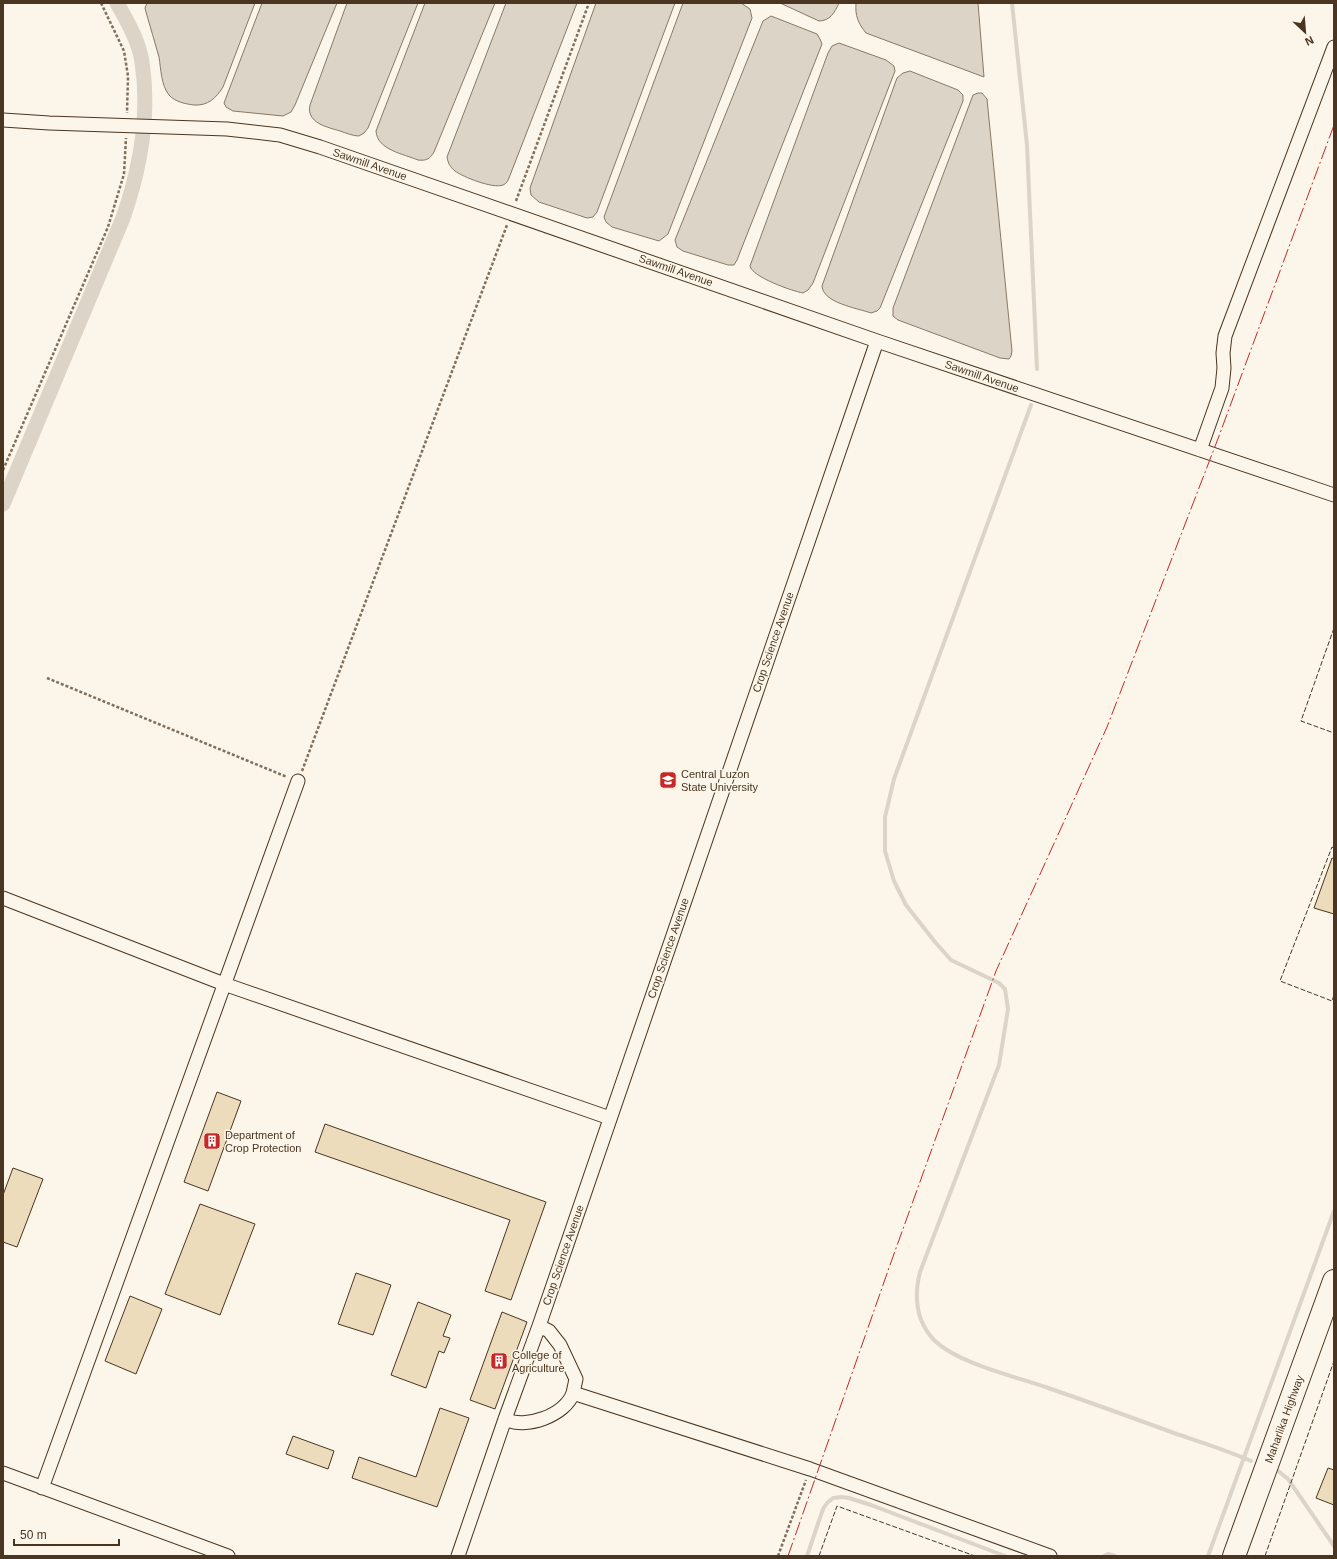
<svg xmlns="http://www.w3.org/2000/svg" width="1337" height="1559" font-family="Helvetica,sans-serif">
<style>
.water{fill:#dcd4c6;stroke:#887966}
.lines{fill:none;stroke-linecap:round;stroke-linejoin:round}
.stream{stroke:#dcd4c6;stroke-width:4}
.canal{stroke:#dcd4c6;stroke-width:15}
.building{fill:#ecdcbc;stroke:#4a3520}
.street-casing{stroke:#4a3520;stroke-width:15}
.highway-casing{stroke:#4a3520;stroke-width:24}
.path{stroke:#7f6f5c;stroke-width:2.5;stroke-dasharray:3 2;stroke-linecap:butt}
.street{stroke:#fbf6e9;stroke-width:13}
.highway{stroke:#fbf6e9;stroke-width:22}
.fence{stroke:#4a3520;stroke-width:1;stroke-dasharray:5 2;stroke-linecap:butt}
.power{stroke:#c62828;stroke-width:1;stroke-dasharray:14 3 2 3;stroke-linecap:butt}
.labels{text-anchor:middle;stroke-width:3;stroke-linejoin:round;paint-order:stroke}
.street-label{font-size:11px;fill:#4a3520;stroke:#fbf6e9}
.poi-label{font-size:11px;fill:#4a3520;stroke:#fbf6e9;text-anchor:start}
</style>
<rect width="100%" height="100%" fill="#fbf6e9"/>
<!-- water -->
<path class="water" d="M147 3H255L223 87C216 98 208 106 194 105 186 104 175 102 169 95 161 85 161 69 159 57 155 42 150 27 146 12L145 8Z
M262 3H337L295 105 291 112 283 116 233 111 226 107 224 103Z
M347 3H418L368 128 364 133 359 136C353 136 346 133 340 131 327 127 306 123 310 105Z
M425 3H495L434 152C430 159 426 161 418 160 404 154 377 150 376 131Z
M506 3H577L509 178C508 181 506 184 503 185 493 189 463 177 455 171 450 167 448 163 447 157Z
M596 3H675L597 212 593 217 587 218 539 202 531 195 530 188Z
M683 3H741L750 9 752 18 668 234 659 241 612 227 606 222 604 217Z
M780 3H839C835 12 830 21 819 21Z
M856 3H978L984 77 866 33C858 23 855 16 856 3Z
M771 16 817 34 820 39 822 44 737 260 734 265H728L683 251 677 247 675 240 763 21Z
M839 43 886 60 894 66 895 71 813 283 808 290 803 293C792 291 752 277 750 266L828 53 832 46Z
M910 71 958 90 963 95V101L880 308 877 311 871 313C857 308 823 303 822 286L897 78 903 73Z
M978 93H982L987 99 1012 351 1011 356 1009 359 1000 358 898 320 893 316V308L973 95Z"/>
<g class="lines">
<!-- stream -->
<path class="stream" d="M1012 3 1027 145 1037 369
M1031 405 894 779 885 817V851L894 881 906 905 935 942 951 960 999 983 1005 989 1008 1009 999 1065 920 1272C914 1296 916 1321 934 1340 958 1364 1018 1377 1051 1389 1092 1403 1133 1418 1174 1433 1200 1442 1226 1450 1251 1461
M1277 1470 1288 1479 1334 1546
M807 1556 823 1509 827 1503 833 1498 842 1497 849 1498 871 1505 1005 1556
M1104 1556 1108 1554 1115 1556
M1208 1556 1334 1211"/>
<!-- canal -->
<path class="canal" d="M3 504 123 218C140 169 150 114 142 62 139 41 127 21 117 3"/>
</g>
<!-- building -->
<path class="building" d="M1332 858 1334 859V914L1314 908Z
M217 1092 241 1101 208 1191 184 1182Z
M325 1124 546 1202 511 1300 485 1291 510 1220 315 1152Z
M13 1168 43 1179 17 1247 3 1242V1195Z
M200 1204 255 1224 220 1315 165 1294Z
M356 1273 391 1285 373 1335 338 1324Z
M130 1296 162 1309 136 1374 105 1361Z
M418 1302 451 1315 443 1336 450 1338 444 1353 439 1351 426 1388 391 1375Z
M502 1312 527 1322 495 1409 470 1400Z
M440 1408 469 1418 437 1507 352 1478 359 1457 416 1477Z
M293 1436 334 1451 328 1469 286 1454Z
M1328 1468 1334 1470V1505L1316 1498Z"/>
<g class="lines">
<defs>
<path id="street" d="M3 120 49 123 227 129 280 135 320 147 877 341 1334 495
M1200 450 1222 388 1224 368 1223 353 1225 336 1334 47
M3 898 224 984 610 1118
M539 1326 549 1331 560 1345 576 1379 573 1393 810 1469 1050 1556
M505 1419C525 1430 566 1415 573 1393
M3 1473 228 1556
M42 1488 298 781
M458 1556 505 1419 539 1326 877 341"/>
<path id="highway" d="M1234 1556 1334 1281"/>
</defs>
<!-- street casing -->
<use href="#street" class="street-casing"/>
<!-- highway casing -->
<use href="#highway" class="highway-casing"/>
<!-- path -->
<path class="path" d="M101 3 124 51 128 76 127 113
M516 201 589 3
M3 470 108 227 124 174 126 138
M47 678 287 777
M302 771 507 225
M778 1556 806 1480"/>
<!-- street -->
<use href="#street" class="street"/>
<!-- highway -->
<use href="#highway" class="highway"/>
<!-- fence -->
<path class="fence" d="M1334 628 1301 721 1334 733
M1334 848 1332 847 1280 981 1332 1001 1334 995
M819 1556 837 1506 975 1556
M1265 1556 1334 1361"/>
<!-- power -->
<path class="power" d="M788 1556 890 1265 996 971 1107 727 1219 436 1334 125"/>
</g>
<!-- icons -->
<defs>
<symbol id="university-square" viewBox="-11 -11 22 22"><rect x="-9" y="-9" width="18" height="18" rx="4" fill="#c62828" stroke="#fbf6e9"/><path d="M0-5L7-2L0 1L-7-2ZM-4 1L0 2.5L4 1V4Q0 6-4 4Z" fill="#fff"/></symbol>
<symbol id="building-square" viewBox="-11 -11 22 22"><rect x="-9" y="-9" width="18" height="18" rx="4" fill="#c62828" stroke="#fbf6e9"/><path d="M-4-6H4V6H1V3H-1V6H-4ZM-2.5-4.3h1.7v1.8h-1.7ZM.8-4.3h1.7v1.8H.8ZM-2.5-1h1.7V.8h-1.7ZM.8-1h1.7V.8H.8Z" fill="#fff"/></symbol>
</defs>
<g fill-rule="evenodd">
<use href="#university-square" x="658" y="770" width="20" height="20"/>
<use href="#building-square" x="202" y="1131" width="20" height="20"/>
<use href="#building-square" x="489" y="1351" width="20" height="20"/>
</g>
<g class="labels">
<!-- street labels -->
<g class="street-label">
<text transform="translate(370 164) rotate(19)" y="4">Sawmill Avenue</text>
<text transform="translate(676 270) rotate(19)" y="4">Sawmill Avenue</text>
<text transform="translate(982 376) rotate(19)" y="4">Sawmill Avenue</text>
<text transform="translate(773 642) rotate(-71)" y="4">Crop Science Avenue</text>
<text transform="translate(668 948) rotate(-71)" y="4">Crop Science Avenue</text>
<text transform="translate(563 1255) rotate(-71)" y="4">Crop Science Avenue</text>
<text transform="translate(1284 1419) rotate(-70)" y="4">Maharlika Highway</text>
</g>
<!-- poi labels -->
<g class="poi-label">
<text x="681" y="778">Central Luzon<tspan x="681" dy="13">State University</tspan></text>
<text x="225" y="1139">Department of<tspan x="225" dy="13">Crop Protection</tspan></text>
<text x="512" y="1359">College of<tspan x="512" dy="13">Agriculture</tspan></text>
</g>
</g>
<!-- border -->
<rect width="1337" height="1559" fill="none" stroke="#4a3520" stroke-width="8"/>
<!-- north arrow -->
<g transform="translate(1305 32) rotate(154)" stroke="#fbf6e9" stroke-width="3" paint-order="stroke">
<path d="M0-3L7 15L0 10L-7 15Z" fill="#4a3520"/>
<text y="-6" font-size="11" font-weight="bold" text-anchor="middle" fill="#4a3520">N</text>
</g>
<!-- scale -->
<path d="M14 1539v6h105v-6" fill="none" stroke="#4a3520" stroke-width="2"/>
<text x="20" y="1539" font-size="12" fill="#4a3520" stroke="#fbf6e9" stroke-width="3" paint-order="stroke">50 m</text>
</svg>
